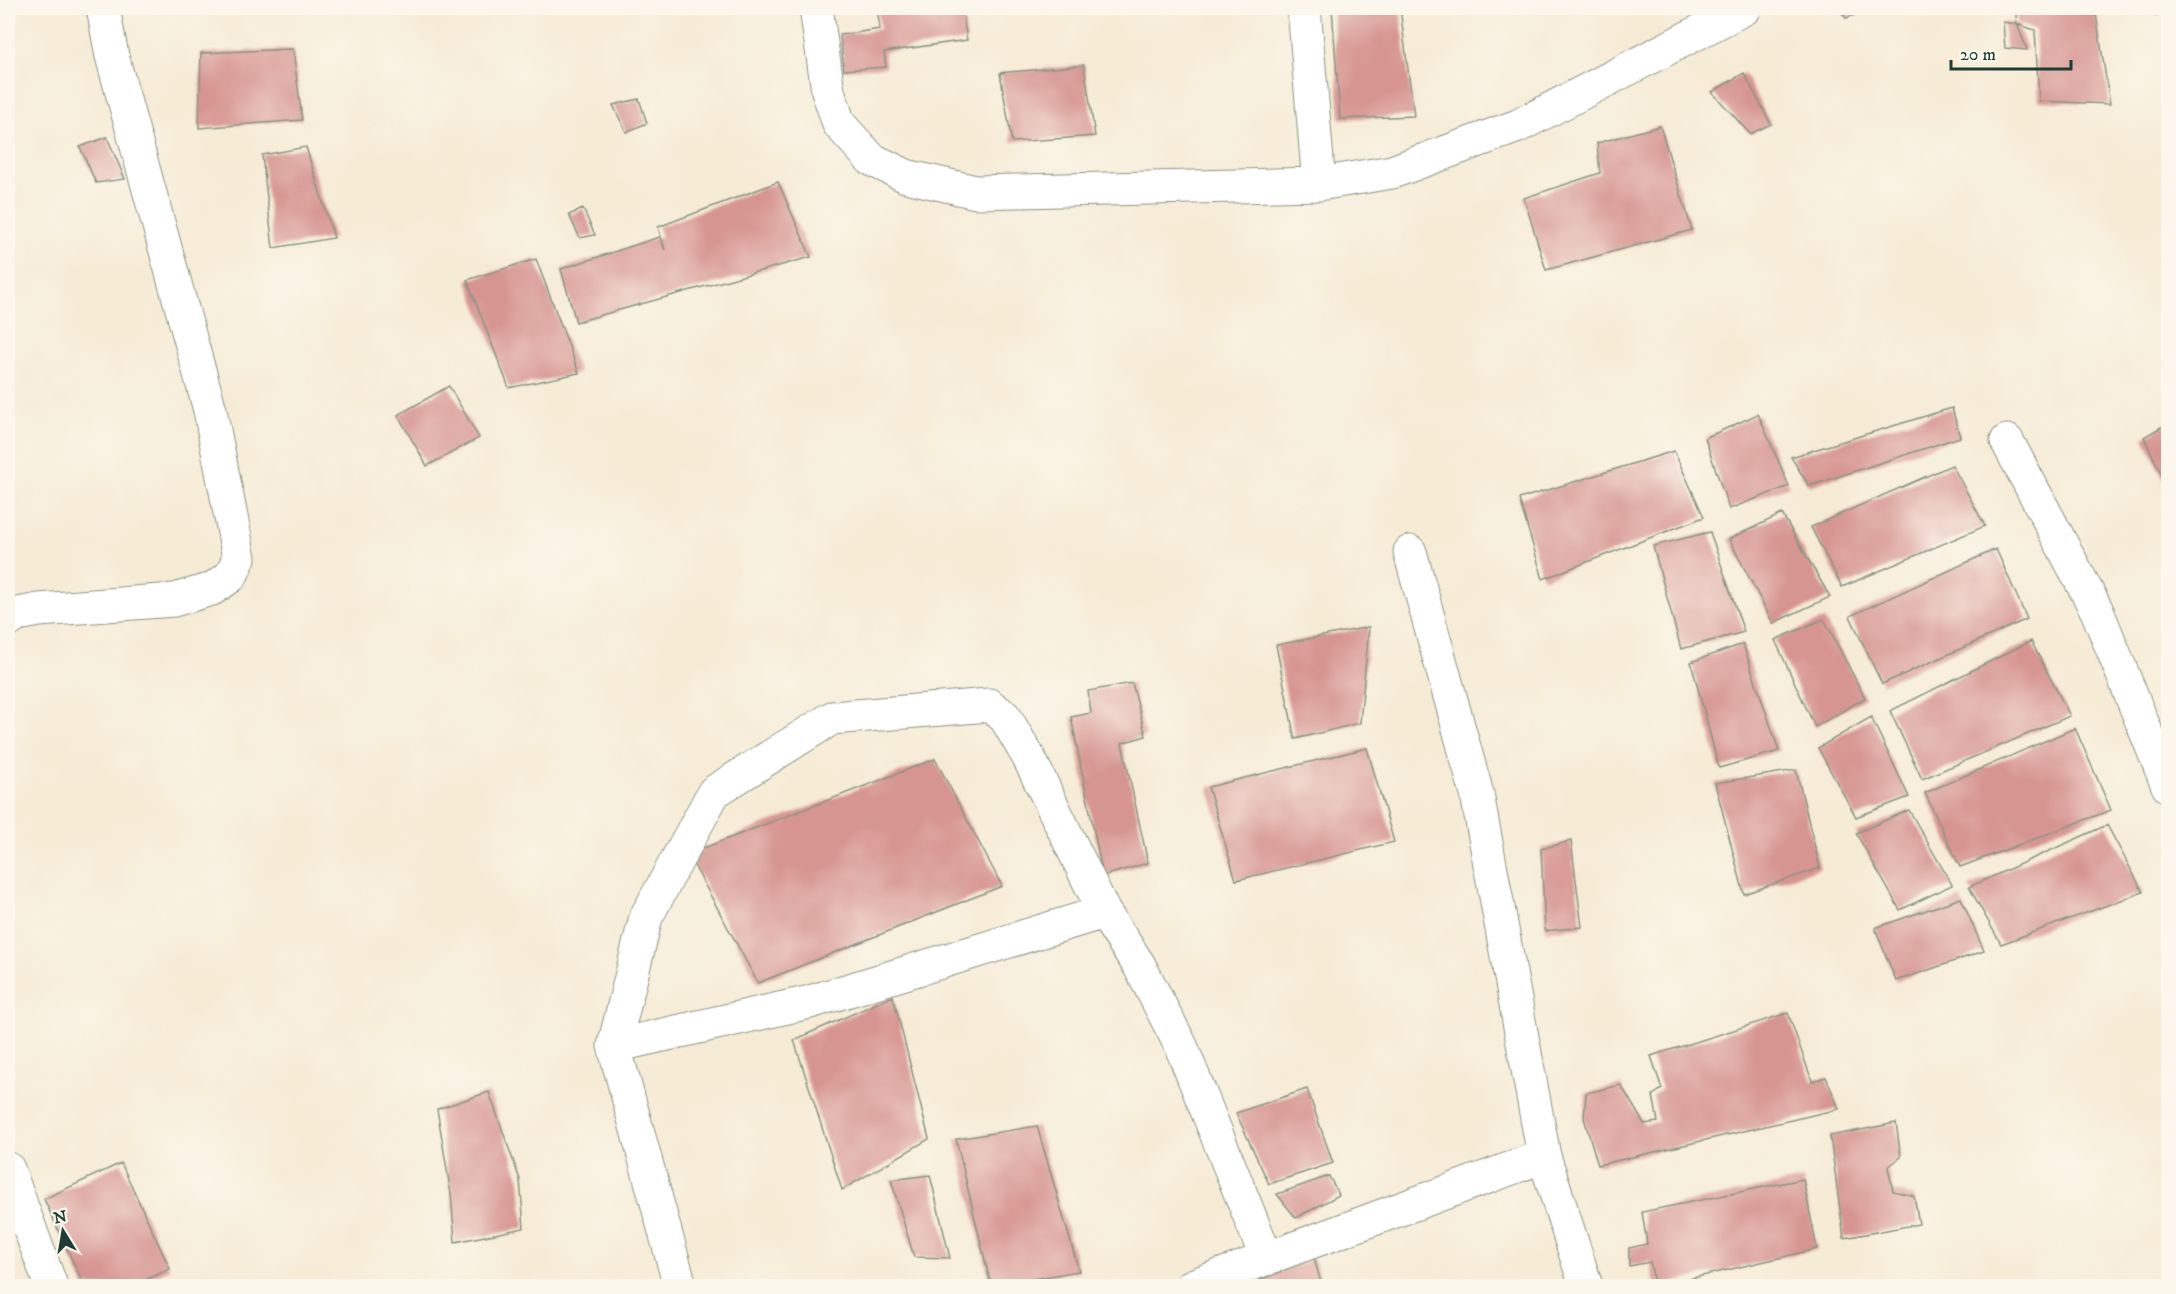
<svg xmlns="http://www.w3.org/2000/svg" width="2176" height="1294" font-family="'IM FELL DW Pica',serif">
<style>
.building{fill:#d79591}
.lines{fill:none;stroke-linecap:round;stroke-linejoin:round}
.street-casing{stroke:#8a9484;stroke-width:35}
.street{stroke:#fff;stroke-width:33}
</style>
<rect width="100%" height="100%" fill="#fbf7ec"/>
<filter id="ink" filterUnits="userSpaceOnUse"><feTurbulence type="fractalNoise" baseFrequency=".0167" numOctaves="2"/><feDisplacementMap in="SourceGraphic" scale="12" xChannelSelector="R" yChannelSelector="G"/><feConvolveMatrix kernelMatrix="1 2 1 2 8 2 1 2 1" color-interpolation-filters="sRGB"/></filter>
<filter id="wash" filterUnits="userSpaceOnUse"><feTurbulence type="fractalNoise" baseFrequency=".008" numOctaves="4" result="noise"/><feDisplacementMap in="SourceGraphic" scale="24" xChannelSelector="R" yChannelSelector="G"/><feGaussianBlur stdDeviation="1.35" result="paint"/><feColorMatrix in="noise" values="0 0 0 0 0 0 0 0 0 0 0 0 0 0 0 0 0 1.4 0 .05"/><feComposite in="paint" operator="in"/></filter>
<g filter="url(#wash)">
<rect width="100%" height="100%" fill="#f6ebd5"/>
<g id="blocks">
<!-- building -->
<path class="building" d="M877 8H962L967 40 884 52 886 67 844 70 840 35 880 29Z
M1332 8H1400L1414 116 1340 119Z
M1839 8H1863L1865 11 1846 18Z
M2015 8H2095L2110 104 2039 101 2035 30 2017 24Z
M2121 8H2157L2158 15 2121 9Z
M2003 22 2017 24 2027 50 2005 48Z
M293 49 302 120 199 128 201 53Z
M1084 65 1095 136 1012 142 1000 73Z
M1744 73 1771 124 1750 134 1712 92Z
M2167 89H2168V128L2162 127Z
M639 99 647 123 626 132 613 105Z
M1660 126 1692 230 1546 270 1524 198 1600 173 1597 143Z
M107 137 125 179 96 183 80 147Z
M306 147 334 238 273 248 262 155Z
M778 182 811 257 576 322 561 269 660 237 665 250 658 227Z
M583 209 595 235 580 238 569 215Z
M536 259 579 373 509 388 467 280Z
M449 386 479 438 427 466 398 415Z
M1952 408 1960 437 1809 486 1791 457Z
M1758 414 1789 486 1729 509 1705 438Z
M2168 423V489L2144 437Z
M1674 451 1704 517 1543 579 1519 499Z
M1952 465 1985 526 1842 587 1811 527Z
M1782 514 1830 597 1773 623 1729 539Z
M1710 532 1744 632 1681 649 1653 546Z
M1996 549 2027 619 1882 684 1850 616Z
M1824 619 1865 698 1815 727 1775 640Z
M1369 627 1360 723 1295 739 1276 645Z
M2031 641 2070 716 1922 779 1890 711Z
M1743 644 1779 751 1719 768 1691 662Z
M1132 683 1146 736 1122 743 1148 863 1103 876 1071 717 1091 713 1088 691Z
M1871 717 1909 797 1856 817 1818 748Z
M2075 728 2111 810 1960 867 1925 793Z
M1367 748 1394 842 1236 880 1208 787Z
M935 759 1002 886 758 983 688 854Z
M1796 770 1820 868 1744 894 1715 783Z
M1909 810 1952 885 1900 910 1856 833Z
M2107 825 2143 892 2001 944 1969 887Z
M1571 841 1582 927 1545 931 1541 849Z
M1961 898 1984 951 1896 981 1875 928Z
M893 996 929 1139 842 1190 794 1040Z
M1788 1013 1812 1081 1826 1077 1839 1109 1598 1165 1584 1118 1586 1093 1621 1085 1644 1124 1658 1122 1653 1095 1662 1089 1651 1056Z
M1307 1089 1333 1163 1269 1184 1236 1113Z
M489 1092 520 1180 524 1228 455 1242 451 1194 437 1109Z
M1896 1123 1901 1157 1888 1167 1893 1191 1914 1196 1919 1224 1844 1238 1830 1136Z
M1037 1126 1079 1271 991 1286 956 1139Z
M121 1163 170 1269 132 1286H84L44 1199Z
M930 1175 950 1258 914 1257 891 1180Z
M1329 1176 1339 1195 1296 1218 1277 1194Z
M1803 1179 1817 1249 1659 1286H1655L1650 1262 1629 1266V1248L1647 1244 1642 1212Z
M1314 1258 1322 1286H1245Z"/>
</g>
</g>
<g filter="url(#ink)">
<use href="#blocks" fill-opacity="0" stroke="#8a9484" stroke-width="1.5"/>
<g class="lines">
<defs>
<path id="street" d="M816 8 828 91 839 124 871 159 906 176 976 192 1319 184 1392 172 1518 126 1745 8
M1304 8 1319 184
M2007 441 2097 611 2168 786
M1410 552 1477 794 1544 1156 1586 1286
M8 621 18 614 39 610 174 600 212 589 231 576 239 558 210 410 112 56 103 8
M614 1046 810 1002 1104 912
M8 1169 51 1286
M680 1286 614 1046 646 917 714 792 832 718 989 705 1005 717 1029 758 1104 912 1139 965 1181 1046 1267 1259
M1192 1286 1544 1156"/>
</defs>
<!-- street casing -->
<use href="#street" class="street-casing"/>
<!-- street -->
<use href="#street" class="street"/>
</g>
</g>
<!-- margin -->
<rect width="2176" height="1294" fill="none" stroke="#fbf7ec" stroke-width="30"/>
<!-- north arrow -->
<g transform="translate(63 1231) rotate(349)" stroke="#fbf7ec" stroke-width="4.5" paint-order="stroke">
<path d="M0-4.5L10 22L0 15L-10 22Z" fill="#1f3d34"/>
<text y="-9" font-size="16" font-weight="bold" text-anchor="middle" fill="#1f3d34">N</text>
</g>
<!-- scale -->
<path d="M1951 60v9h120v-9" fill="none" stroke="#1f3d34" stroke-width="3"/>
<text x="1960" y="60" font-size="18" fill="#1f3d34" stroke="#fbf7ec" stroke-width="4.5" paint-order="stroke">20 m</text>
</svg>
